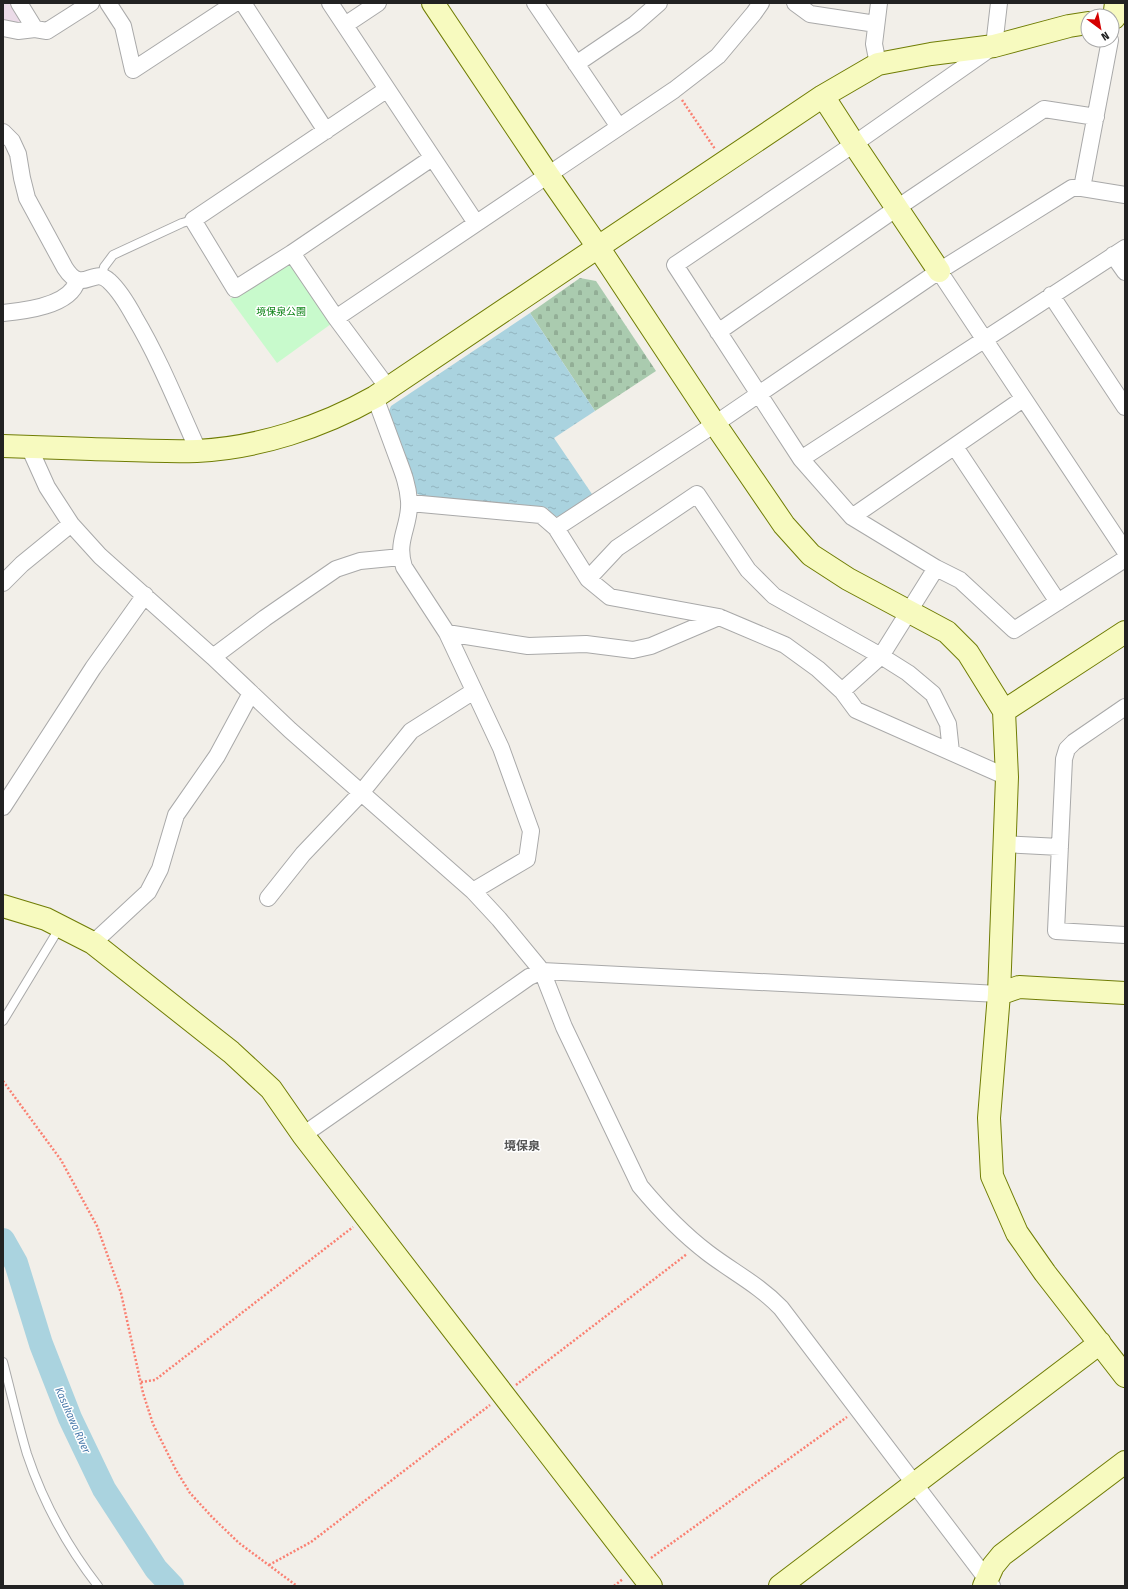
<svg xmlns="http://www.w3.org/2000/svg" width="1128" height="1589" font-family="'Fira Sans Condensed','Noto Sans JP',sans-serif">
<style>
.industrial{fill:#ebdbe8}
.cemetery{fill:url(#cemetery-stones)}
.park{fill:#c8facc}
.water{fill:url(#water-ripples)}
.lines{fill:none;stroke-linecap:round;stroke-linejoin:round}
.river{stroke:#aad3df;stroke-width:24}
.lane-casing{stroke:#a9a9a9;stroke-width:10}
.street-casing{stroke:#a9a9a9;stroke-width:18}
.secondary-casing{stroke:#707d05;stroke-width:24}
.path{stroke:#fa8072;stroke-width:2.5;stroke-dasharray:2 2;stroke-linecap:butt}
.lane{stroke:#fff;stroke-width:8}
.street{stroke:#fff;stroke-width:16}
.secondary{stroke:#f7fabf;stroke-width:22}
.labels{text-anchor:middle;stroke-width:3;stroke-linejoin:round;paint-order:stroke}
.park-label{font-size:10px;fill:#0c8416;stroke:#fff}
.water-label{font-size:11px;font-style:italic;fill:#4a7aab;stroke:#fff}
.quarter-label{font-size:12px;font-weight:bold;fill:#555;stroke:#fff}
</style>
<defs>
<pattern id="cemetery-stones" width="16" height="16" patternUnits="userSpaceOnUse"><rect width="16" height="16" fill="#aacbaf"/><path d="M2 7V4a2 2 0 0 1 4 0v3zM10 15v-3a2 2 0 0 1 4 0v3z" fill="#92ae96"/></pattern>
<pattern id="water-ripples" width="26" height="14" patternUnits="userSpaceOnUse"><rect width="26" height="14" fill="#aad3df"/><path d="M2 4q2-2 4 0t4 0M15 11q2-2 4 0t4 0" fill="none" stroke="#92b5bf"/></pattern>
</defs>
<rect width="100%" height="100%" fill="#f2efe9"/>
<!-- industrial -->
<path class="industrial" d="M3 3H13L23 19 18 27 3 23Z"/>
<!-- cemetery -->
<path class="cemetery" d="M580 278 596 281 656 371 595 411 530 313Z"/>
<!-- park -->
<path class="park" d="M284 263 293 265 331 324 277 363 230 299Z"/>
<!-- water -->
<path class="water" d="M530 313 595 411 554 438 594 497 562 517 553 516 547 508 425 497 415 493 387 415 391 406Z"/>
<g class="lines">
<!-- river -->
<path class="river" d="M3 1240 16 1263 41 1344 70 1418 104 1489 156 1569 172 1586"/>
<defs>
<path id="lane" d="M102 276 104 267 113 255 182 223 193 220
M3 1021 60 927
M3 1362C11 1392 18 1424 27 1454 43 1502 67 1546 98 1586"/>
<path id="street" d="M19 3 35 29 47 31 91 3
M108 3 123 26 133 70 235 3
M243 3 326 131
M330 3 476 223
M535 3 619 127
M795 3 810 14 876 24
M999 3 994 46 854 144 675 265 801 459 852 517 936 568 960 580 1014 630 1125 559
M345 25 378 3
M3 28 18 31 35 29
M576 64 635 24 659 3
M878 64 874 44 879 3
M386 90 193 220 235 289 292 253 336 318 388 388
M3 132 12 141 18 154 22 178 27 198 65 268C83 296 93 265 109 281 120 291 128 305 135 318 160 360 178 406 198 450
M1082 188 1110 40
M292 253 432 158
M1113 255 1125 272
M939 271 1125 551
M1051 295 1125 407
M3 313C24 311 70 306 77 281
M336 318 674 90 718 56 754 13 761 3
M718 332 897 208 1044 109 1096 117
M375 397C382 416 389 435 396 454 402 470 408 484 409 501 411 525 395 540 404 567L447 633 501 748 531 831 527 859 473 891
M29 447 47 487 71 524 100 556 213 657 290 730 473 891 499 919 542 971 564 1027 640 1186C660 1210 683 1234 708 1253 733 1272 759 1285 781 1308L992 1586
M955 447 1058 602
M801 459 1125 248
M410 503 541 515 556 528 588 579 610 597 719 617 785 645 818 669 842 691 856 710 1007 777
M852 517 1023 399
M556 528 715 424 939 271 1072 188H1082L1125 195
M588 579 617 548 697 494 748 570 774 596 881 656 908 673 933 694 948 724 951 752
M3 583 22 564 71 524
M447 633 528 646 586 644 633 650 651 646 719 617
M213 657 265 618 336 569 360 561 401 557
M842 691 881 656 936 568
M1125 707 1074 742 1067 749 1064 759 1056 931 1125 935
M3 807 93 668 145 595
M1004 844 1060 847
M268 898 303 854 361 793 411 731 474 691
M93 943 148 892 160 869 176 815 217 756 251 693
M303 1135 529 977 542 971 999 994"/>
<path id="secondary" d="M433 3 548 175 598 247 715 424 784 525 811 555 848 579 947 632 968 653 1004 711 1007 777 999 994 989 1118 992 1176 1017 1233 1045 1273 1125 1376
M1114 18 1116 3
M823 96 854 144 939 271
M3 446C32 447 61 448 91 449 126 450 161 452 197 451 258 448 322 427 375 397L823 96 878 64 931 54 994 46 1069 26 1088 23
M1004 711 1125 632
M3 906 46 919 93 943 231 1052 271 1089 303 1135 651 1586
M999 994 1019 987 1125 993
M780 1586 1100 1343
M984 1586 993 1566 1002 1555 1125 1462"/>
</defs>
<!-- lane casing -->
<use href="#lane" class="lane-casing"/>
<!-- street casing -->
<use href="#street" class="street-casing"/>
<!-- secondary casing -->
<use href="#secondary" class="secondary-casing"/>
<!-- path -->
<path class="path" d="M682 100 715 149
M3 1081 61 1160 97 1226 121 1293 143 1393 153 1424 176 1470 190 1493 213 1518 239 1543 297 1586
M141 1382 155 1380 353 1227
M516 1385 687 1254
M651 1558 847 1417
M269 1565 311 1542 490 1405
M614 1586 623 1579"/>
<!-- lane -->
<use href="#lane" class="lane"/>
<!-- street -->
<use href="#street" class="street"/>
<!-- secondary -->
<use href="#secondary" class="secondary"/>
</g>
<g class="labels">
<!-- park labels -->
<g class="park-label">
<text x="281" y="315">境保泉公園</text>
</g>
<!-- water labels -->
<g class="water-label">
<text transform="translate(73 1420) rotate(66)" y="4">Kasukawa River</text>
</g>
<!-- quarter labels -->
<g class="quarter-label">
<text x="522" y="1150">境保泉</text>
</g>
</g>
<!-- border -->
<rect width="1128" height="1589" fill="none" stroke="#222222" stroke-width="8"/>
<!-- north arrow -->
<g transform="translate(1100 28) rotate(148)"><circle r="19" fill="#ffffff" stroke="#a7a7a7"/>
<path d="M0-3L7 15L0 10L-7 15Z" fill="#d40000"/>
<text y="-6" font-size="11" font-weight="bold" text-anchor="middle" fill="#222222">N</text>
</g>
</svg>
